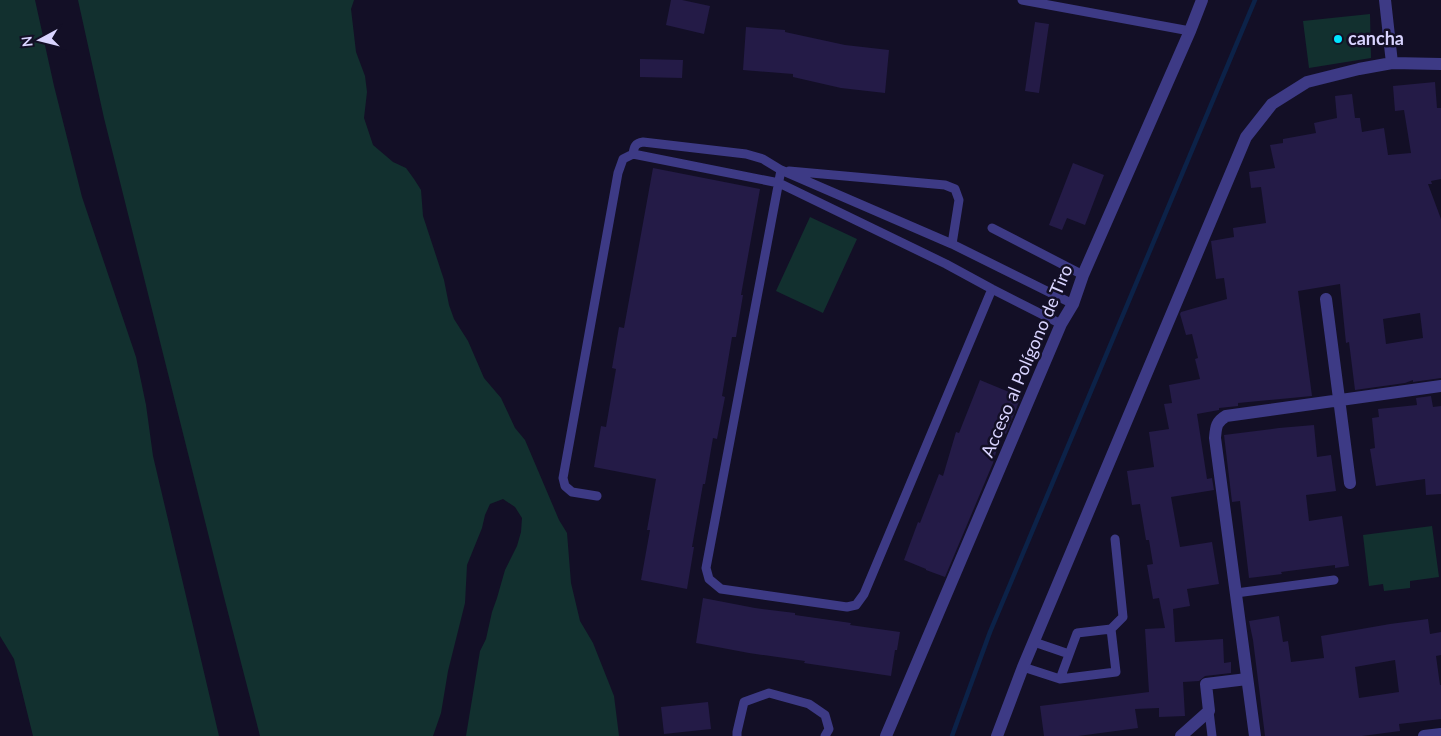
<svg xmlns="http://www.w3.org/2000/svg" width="1441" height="736" font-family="Lato,sans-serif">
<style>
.green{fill:#12302f}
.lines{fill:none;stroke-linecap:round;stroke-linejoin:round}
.stream{stroke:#0c2248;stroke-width:4.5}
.building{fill:#241b47;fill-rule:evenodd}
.service{stroke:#3d3a85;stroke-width:9}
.minor{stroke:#3d3a85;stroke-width:12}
.poi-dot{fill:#00e5ff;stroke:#130f26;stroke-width:2}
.labels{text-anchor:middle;stroke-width:5;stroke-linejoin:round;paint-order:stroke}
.poi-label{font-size:18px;font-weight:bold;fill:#d9d4ff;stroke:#130f26;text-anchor:start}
.street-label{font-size:18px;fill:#d9d4ff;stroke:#130f26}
</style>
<rect width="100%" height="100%" fill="#130f26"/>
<!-- green -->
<path class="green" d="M0 0H35L54 86 82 197 136 357 146 405 153 456 219 736H33L14 659 0 636Z
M78 0H354L351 9 356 52 365 76 367 92 364 118 373 145 393 162 406 168 414 179 421 190 423 216 444 280 449 305 454 319 468 341 484 378 501 398 515 428 525 440 559 520 567 533 571 583 580 621 593 643 614 696 619 736H466L480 651 486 639 492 612 497 598 505 570 517 546 521 532 522 518 515 507 503 499 490 504 485 515 482 528 467 565 465 603 448 671 441 713 433 736H260L224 597 104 118Z
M1370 14 1371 58 1309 68 1303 21Z
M810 217 857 239 823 313 776 291Z
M1432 526 1439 577 1410 581V588L1384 591 1383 584 1369 586 1363 535Z"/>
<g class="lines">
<!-- stream -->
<path class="stream" d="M952 736 990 632 1255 0"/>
</g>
<!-- building -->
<path class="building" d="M671 0H682L710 6 704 34 666 25Z
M1035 22 1049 24 1039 93 1025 91Z
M746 27 785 30V32L845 45 889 50 885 93 841 88 793 77V74L743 70Z
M640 59 683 60 682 78 640 77Z
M1435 82 1437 108H1441V179L1431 181 1432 184H1428L1441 219V378L1413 382V380L1405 383 1355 390 1349 342 1346 343 1340 284 1298 291 1312 396 1238 403V406L1219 408V410L1197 414 1207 479 1212 478 1214 490 1171 497 1180 547 1212 542 1219 584 1187 589 1190 606 1173 609 1175 642 1223 639 1224 663 1231 662V673L1205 676 1199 681 1183 682 1185 716 1159 717V708L1135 709 1138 728 1078 736H1044L1040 706 1149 692 1145 629 1165 628 1159 598 1153 599 1147 565 1153 564 1149 540H1146L1140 504 1132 505 1127 471 1154 467 1149 432 1169 429 1164 404 1172 403 1169 385 1200 379 1195 359 1198 358 1192 334 1186 335 1180 314 1181 312 1227 299 1224 278 1216 279 1211 241 1234 237 1233 228 1266 223 1261 187 1251 188 1249 172 1275 168 1270 145 1283 143V139L1316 133 1314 123 1337 118 1335 96 1352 94 1355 118H1360L1362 132 1384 128 1388 155 1411 153 1404 110 1395 111 1393 86ZM1420 313 1423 338 1386 344 1383 319Z
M1073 163 1104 175 1085 225 1067 218 1062 230 1049 225Z
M653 168 760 189 741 295H743L736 337H732L722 396 725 397 717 439 713 438 705 484H703L692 547H694L687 589 641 580 650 530H647L656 479 594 467 601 426 606 427 616 369 612 368 619 327 624 328Z
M980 380 1021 397 1006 434 1002 432 993 463 945 577 926 570V569L904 560 918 522 920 523 939 474 943 476 956 432 959 433Z
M1431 396 1433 407 1441 406V494L1426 495 1425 479 1376 486 1370 449 1375 448 1372 418 1379 417 1378 409 1417 405 1416 398Z
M1314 425 1317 457 1331 455 1336 491 1306 495 1309 521 1342 516 1349 566 1335 568V565L1281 572 1282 574 1249 578 1240 501 1232 502 1224 435 1279 428Z
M703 598 755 608 795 613V615L851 623 850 625 900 632 897 650H895L891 676 804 663 805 661 749 653 696 643Z
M1279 616 1283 642 1288 641 1291 662 1324 658 1321 636 1390 624 1428 619 1430 634 1441 632V655L1436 656 1440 685H1441V719L1399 724 1400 731 1362 736H1265L1253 640 1249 621ZM1395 660 1399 692 1359 698 1355 667Z
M708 702 711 729 664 734 661 707Z"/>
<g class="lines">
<!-- service -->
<path class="service" d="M1022 0 1190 31
M633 154C634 147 635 143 643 142L746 154 763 159 781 170 706 568 709 579 721 589 847 607 856 605 864 594 992 289
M781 170 952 244 1073 304
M789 171 945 185 955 189 959 200 952 244
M992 228 1083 275
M597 496 572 492 565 486 563 478 618 173 623 159 633 154 779 183 946 264 992 289 1061 324
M1236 593 1334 580
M1034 642 1069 654
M1023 667 1060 679 1116 672 1111 629 1123 617 1115 539
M1060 679 1077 633 1111 629
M1209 711 1212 736
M737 736V732L744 702 769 693 809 704 825 715 829 729 825 736"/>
<!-- minor -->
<path class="minor" d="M1385 0 1392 63
M1326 299 1350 483
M886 736 1061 324 1073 304 1083 275 1190 31 1202 0
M997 736 1023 667 1246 137 1272 104 1307 82 1359 69 1392 63 1441 64
M1181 736 1209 711 1206 684 1247 679
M1255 736 1215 438C1216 427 1216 422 1226 416L1441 386
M1424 736 1441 734"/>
</g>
<!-- markers -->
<circle class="poi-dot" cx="1338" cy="39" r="5"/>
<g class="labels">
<!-- poi labels -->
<g class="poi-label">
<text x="1348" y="45">cancha</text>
</g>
<!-- street labels -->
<g class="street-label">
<text transform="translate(1027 361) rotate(-67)" y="6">Acceso al Polígono de Tiro</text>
</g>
</g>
<!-- north arrow -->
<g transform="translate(40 40) rotate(263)" stroke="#130f26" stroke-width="4" paint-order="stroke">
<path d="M0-4L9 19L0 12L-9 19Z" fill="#d9d4ff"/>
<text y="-8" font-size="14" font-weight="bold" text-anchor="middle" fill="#d9d4ff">N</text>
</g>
</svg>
